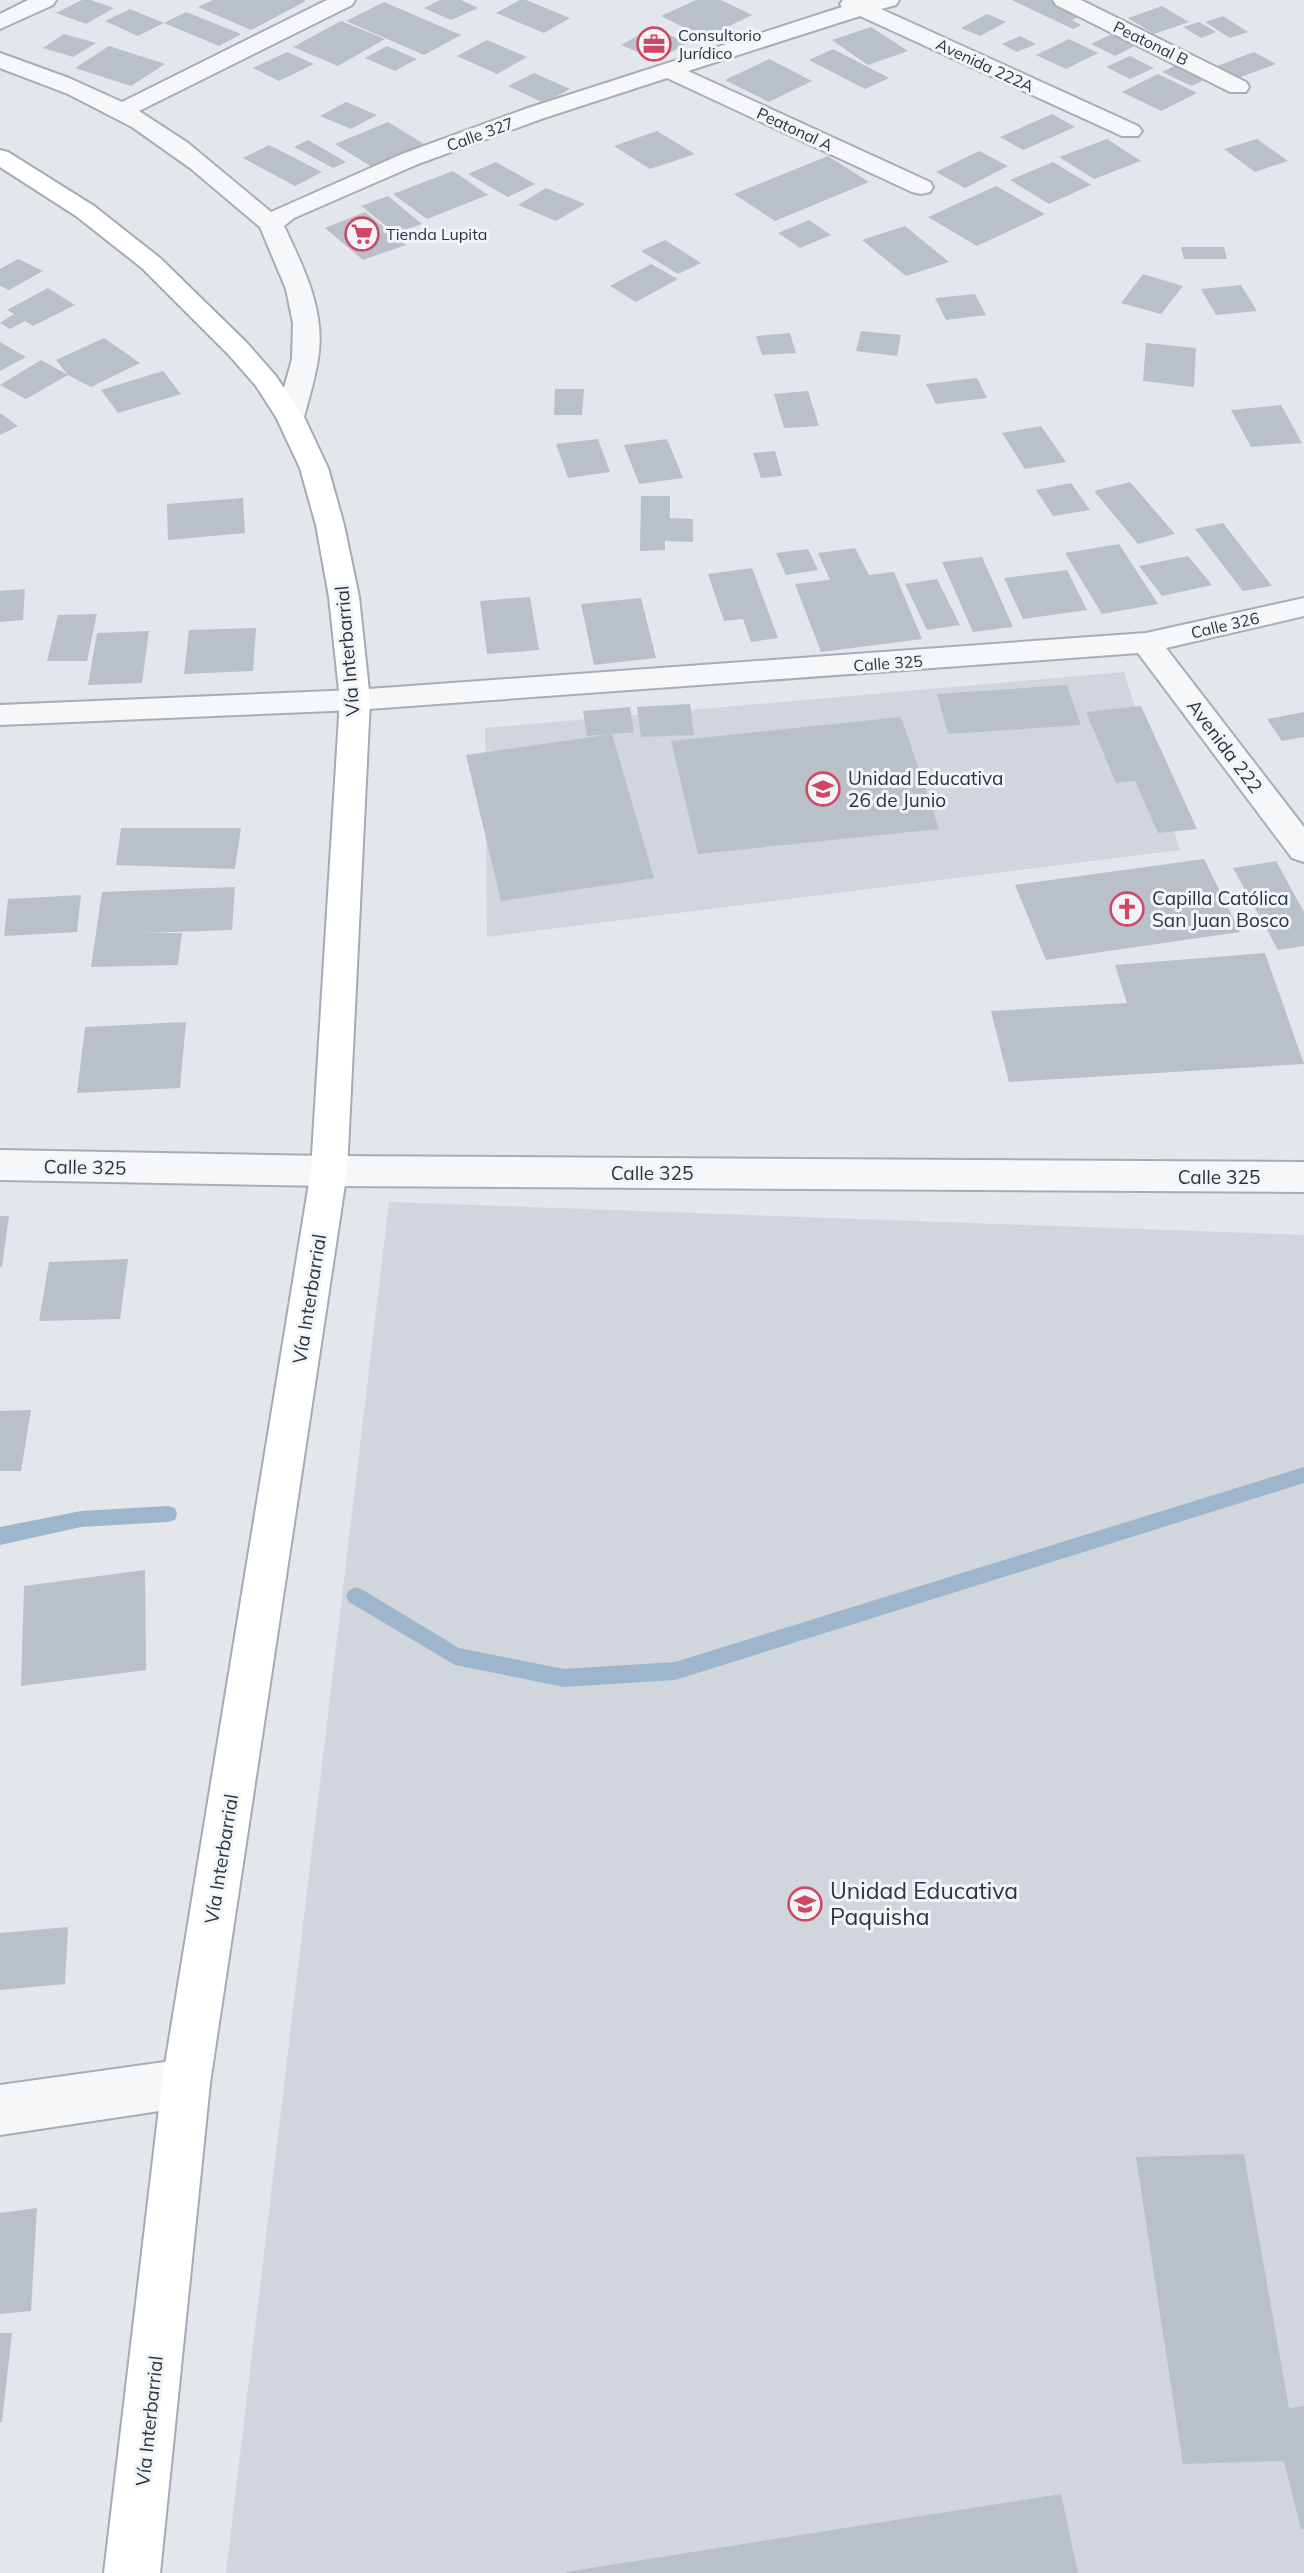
<svg xmlns="http://www.w3.org/2000/svg" width="1304" height="2573" font-family="Mulish,sans-serif">
<style>
.built{fill:#d1d6dd}
.lines{fill:none;stroke-linecap:round;stroke-linejoin:round}
.stream{fill:#9db6cb;fill-rule:evenodd}
.building{fill:#bac0c8}
.minor-casing{stroke:#a8adb5;stroke-width:4}
.primary-casing{stroke:#a2abb7;stroke-width:4}
.minor{fill:#f5f7f9;fill-rule:evenodd}
.primary{fill:#fff;fill-rule:evenodd}
.labels{text-anchor:middle;stroke-width:6;stroke-linejoin:round;paint-order:stroke}
.far-poi-label{font-size:16px;fill:#2a3543;stroke:#f2f5f8;text-anchor:start}
.far-street-label{font-size:16px;fill:#2a3543;stroke:#f2f5f8}
.street-label{font-size:19px;fill:#2a3543;stroke:#f2f5f8}
.poi-label{font-size:19px;fill:#2a3543;stroke:#f2f5f8;text-anchor:start}
.near-poi-label{font-size:23px;fill:#2a3543;stroke:#f2f5f8;text-anchor:start}
</style>
<rect width="100%" height="100%" fill="#e3e6eb"/>
<!-- built -->
<path class="built" d="M1124 672 1180 850 487 937 485 728Z
M389 1202 1304 1235V2573H226Z"/>
<g class="lines">
<!-- stream -->
<path class="stream" d="M1304 1467V1483L675 1680 564 1687 455 1665 349 1602 346 1596 349 1590 356 1587 363 1590 459 1648 564 1669 675 1662Z
M168 1506 175 1508 177 1514 175 1520 168 1522 81 1527 0 1545V1527L81 1511Z"/>
</g>
<!-- building -->
<path class="building" d="M82 0H91L114 8 86 24 56 13Z
M213 0H303L306 1 251 30 198 7Z
M440 0H461L478 8 451 20 424 8Z
M520 0H526L570 18 544 33 496 13Z
M696 0H721L752 15 705 38 661 16Z
M1012 0H1055L1085 14 1072 20 1081 25 1073 29Z
M384 2 461 35 424 55 346 21Z
M1162 6 1189 22 1154 34 1128 18Z
M130 9 164 23 138 36 105 21Z
M186 12 241 34 219 46 164 23Z
M987 14 1006 22 980 36 961 28Z
M1223 16 1248 32 1230 38 1205 22Z
M341 21 385 39 338 66 293 47Z
M1199 22 1216 32 1201 38 1183 27Z
M871 27 908 51 868 65 832 40Z
M652 28 688 43 657 60 621 45Z
M1118 31 1142 42 1115 56 1091 44Z
M64 34 96 43 73 57 43 48Z
M1020 36 1036 44 1017 52 1002 44Z
M1069 39 1098 53 1066 69 1036 55Z
M487 40 527 57 497 74 457 56Z
M109 46 165 64 131 86 75 68Z
M387 46 417 59 395 71 365 58Z
M833 49 889 78 865 89 809 60Z
M287 52 314 64 279 81 253 68Z
M1254 52 1276 64 1238 78 1217 66Z
M1130 56 1154 68 1130 79 1106 67Z
M769 59 812 81 769 102 725 80Z
M1183 62 1213 76 1192 86 1162 72Z
M534 73 570 89 544 103 508 86Z
M1158 74 1197 93 1161 111 1122 92Z
M346 102 377 115 351 129 320 116Z
M1052 114 1075 127 1023 150 1000 137Z
M388 122 424 144 372 167 335 144Z
M657 131 695 154 650 169 614 146Z
M1107 139 1141 161 1094 179 1059 157Z
M1257 139 1288 161 1255 172 1224 149Z
M308 140 346 162 333 168 294 147Z
M269 145 322 172 295 186 243 158Z
M979 151 1008 166 965 188 936 172Z
M828 156 869 182 775 221 734 194Z
M496 162 535 184 508 197 468 174Z
M1053 162 1091 185 1049 204 1010 180Z
M453 171 488 195 427 219 393 194Z
M996 186 1045 214 977 246 928 217Z
M546 188 585 204 556 221 518 205Z
M388 196 422 224 395 233 361 206Z
M365 212 406 245 363 260 325 228Z
M809 220 831 235 800 248 778 233Z
M905 226 949 262 906 276 862 240Z
M665 240 701 263 678 274 641 251Z
M1181 247H1224L1227 259H1184Z
M18 259 43 271 9 290 0 286V269Z
M651 264 678 279 636 302 610 286Z
M1143 274 1183 286 1161 314 1121 303Z
M1241 285 1257 311 1216 315 1201 289Z
M48 288 75 305 33 326 25 321 10 329 0 323 14 314 7 310Z
M975 294 986 315 946 320 935 298Z
M861 331 901 335 897 356 856 351Z
M790 333 796 353 762 355 756 336Z
M104 338 140 363 91 387 68 375 56 360Z
M0 342 26 357 0 371Z
M1146 343 1196 348 1194 387 1143 381Z
M41 360 68 375 26 399 0 385Z
M163 371 181 394 118 413 101 390Z
M977 378 987 398 936 404 926 384Z
M555 389H584L582 415H554Z
M808 391 819 426 784 428 774 394Z
M1281 405 1302 443 1251 447 1231 410Z
M0 413 18 426 0 435Z
M1041 426 1066 462 1025 469 1002 433Z
M598 439 610 472 568 478 556 444Z
M667 439 683 478 639 484 624 445Z
M775 451 782 476 761 478 753 453Z
M1130 482 1175 534 1138 544 1094 491Z
M1071 483 1090 510 1053 516 1036 490Z
M641 496H670V518L693 519V542L665 541V550L640 551Z
M243 498 245 533 168 540 167 504Z
M1223 523 1272 586 1243 591 1195 529Z
M1119 544 1158 604 1102 614 1065 553Z
M855 548 869 575 894 572 922 639 821 652 795 584 830 580 818 553Z
M808 549 818 570 786 575 776 553Z
M1188 556 1212 585 1162 596 1139 566Z
M982 557 1013 627 973 632 942 562Z
M752 568 778 638 751 642 743 619 724 621 708 574Z
M1067 570 1087 610 1023 619 1004 578Z
M937 579 960 625 927 630 905 584Z
M25 589 23 620 0 622V591Z
M530 597 539 650 487 654 480 601Z
M641 598 656 658 594 665 581 604Z
M97 614 87 661H47L58 615Z
M256 628 253 671 184 674 189 630Z
M149 631 142 683 88 685 97 633Z
M1067 685 1081 725 948 734 937 694Z
M690 704 694 735 641 737 637 707Z
M1141 706 1197 829 1158 833 1135 781 1116 783 1086 712Z
M630 707 634 732 587 736 583 711Z
M1304 712V737L1282 741 1267 719Z
M901 717 939 829 698 854 671 741Z
M612 734 654 878 501 901 466 755Z
M121 828H241L235 869 116 865Z
M1204 859 1240 932 1046 960 1015 885Z
M1276 861 1304 912V946L1278 950 1233 868Z
M235 887 232 930 143 933H182L178 965 91 967 102 892Z
M81 895 77 932 4 936 8 899Z
M1265 953 1304 1064 1009 1082 991 1011 1127 1003 1115 965Z
M186 1022 180 1088 77 1093 85 1027Z
M0 1216H9L2 1267H0Z
M128 1259 120 1319 39 1321 49 1262Z
M31 1410 21 1471H0V1411Z
M145 1570 146 1670 21 1686 24 1586Z
M68 1927 65 1984 0 1990V1933Z
M1244 2154 1289 2408 1304 2406V2529H1301L1284 2461 1183 2464 1136 2157Z
M37 2208 31 2311 0 2314V2213Z
M0 2333H12L2 2422H0Z
M1061 2494 1078 2573H566V2572Z"/>
<g class="lines">
<defs>
<path id="minor" d="M28 0H56L53 5 0 29V14Z
M327 0H355L352 5 139 111 188 143 271 212 402 154 528 108 842 7 840 4 843 0H899L896 5 881 9 1138 126 1142 131 1138 136H1122L860 16 688 71 930 182 933 187 930 192 921 194 912 192 667 78 544 118 418 164 294 218 284 226C304 268 326 312 318 359 315 379 309 398 304 417L300 423 290 425 280 423 276 417 292 359 293 323 286 289 260 227 190 168 132 127 68 94 0 68V53L69 78 122 102Z
M1053 0H1081L1246 82 1249 87 1246 92H1230L1056 5Z
M1304 598V616L1166 648 1304 827V862L1292 858 1138 653 355 710 0 725V705L355 690 1146 633Z
M0 1150 329 1156 1304 1162V1192L329 1186 0 1180Z
M186 2059 203 2066 210 2083 203 2100 186 2107 0 2135V2085Z"/>
<path id="primary" d="M0 150 8 152 94 206 160 258 247 343 275 375 304 417 328 468 344 525 359 597 370 700 347 1171 210 2083 160 2573H104L162 2083 311 1171 340 700 329 597 316 525 300 468 276 417 256 386 229 355 142 268 76 216 0 167Z"/>
</defs>
<!-- minor casing -->
<use href="#minor" class="minor-casing"/>
<!-- primary casing -->
<use href="#primary" class="primary-casing"/>
<!-- minor -->
<use href="#minor" class="minor"/>
<!-- primary -->
<use href="#primary" class="primary"/>
</g>
<!-- icons -->
<defs>
<symbol id="office-ring" viewBox="-11 -11 22 22"><circle r="9.5" fill="#f2f5f8" stroke="#d04765" stroke-width="1.5"/><path d="M-6-3h4V-5.5h4V-3h4V5H-6ZM-1-4.5V-3h2v-1.5ZM-6 0V1H6V0Z" fill="#d04765"/></symbol>
<symbol id="supermarket-ring" viewBox="-11 -11 22 22"><circle r="9.5" fill="#f2f5f8" stroke="#d04765" stroke-width="1.5"/><path d="M-6-5.5h2.5l.6 2H6L4.5 2H-2.5L-4.4-4H-6ZM-1.5 3.2a1.3 1.3 0 1 0 .1 0ZM3 3.2a1.3 1.3 0 1 0 .1 0Z" fill="#d04765"/></symbol>
<symbol id="school-ring" viewBox="-11 -11 22 22"><circle r="9.5" fill="#f2f5f8" stroke="#d04765" stroke-width="1.5"/><path d="M0-5L7-2L0 1L-7-2ZM-4 1L0 2.5L4 1V4Q0 6-4 4Z" fill="#d04765"/></symbol>
<symbol id="church-ring" viewBox="-11 -11 22 22"><circle r="9.5" fill="#f2f5f8" stroke="#d04765" stroke-width="1.5"/><path d="M-1.2-6h2.4v3.5h3.3v2.4h-3.3V6h-2.4V-.1h-3.3v-2.4h3.3Z" fill="#d04765"/></symbol>
</defs>
<g fill-rule="evenodd">
<use href="#office-ring" x="635" y="25" width="38" height="38"/>
<use href="#supermarket-ring" x="343" y="215" width="38" height="38"/>
<use href="#school-ring" x="804" y="770" width="38" height="38"/>
<use href="#church-ring" x="1108" y="890" width="38" height="38"/>
<use href="#school-ring" x="786" y="1885" width="38" height="38"/>
</g>
<g class="labels">
<!-- far-poi labels -->
<g class="far-poi-label">
<text x="678" y="41">Consultorio<tspan x="678" dy="18">Jurídico</tspan></text>
<text x="386" y="240">Tienda Lupita</text>
</g>
<!-- far-street labels -->
<g class="far-street-label">
<text transform="translate(1151 43) rotate(26)" y="6">Peatonal B</text>
<text transform="translate(985 65) rotate(25)" y="6">Avenida 222A</text>
<text transform="translate(795 129) rotate(25)" y="6">Peatonal A</text>
<text transform="translate(480 134) rotate(-20)" y="6">Calle 327</text>
<text transform="translate(1225 625) rotate(-13)" y="6">Calle 326</text>
<text transform="translate(888 663) rotate(-4)" y="6">Calle 325</text>
</g>
<!-- street labels -->
<g class="street-label">
<text transform="translate(347 651) rotate(-95)" y="7">Vía Interbarrial</text>
<text transform="translate(1225 746) rotate(53)" y="7">Avenida 222</text>
<text transform="translate(85 1167) rotate(1)" y="7">Calle 325</text>
<text x="652" y="1180">Calle 325</text>
<text x="1219" y="1184">Calle 325</text>
<text transform="translate(309 1299) rotate(-81)" y="7">Vía Interbarrial</text>
<text transform="translate(221 1859) rotate(-81)" y="7">Vía Interbarrial</text>
<text transform="translate(149 2421) rotate(-84)" y="7">Vía Interbarrial</text>
</g>
<!-- poi labels -->
<g class="poi-label">
<text x="848" y="785">Unidad Educativa<tspan x="848" dy="22">26 de Junio</tspan></text>
<text x="1152" y="905">Capilla Católica<tspan x="1152" dy="22">San Juan Bosco</tspan></text>
</g>
<!-- near-poi labels -->
<g class="near-poi-label">
<text x="830" y="1899">Unidad Educativa<tspan x="830" dy="26">Paquisha</tspan></text>
</g>
</g>
</svg>
